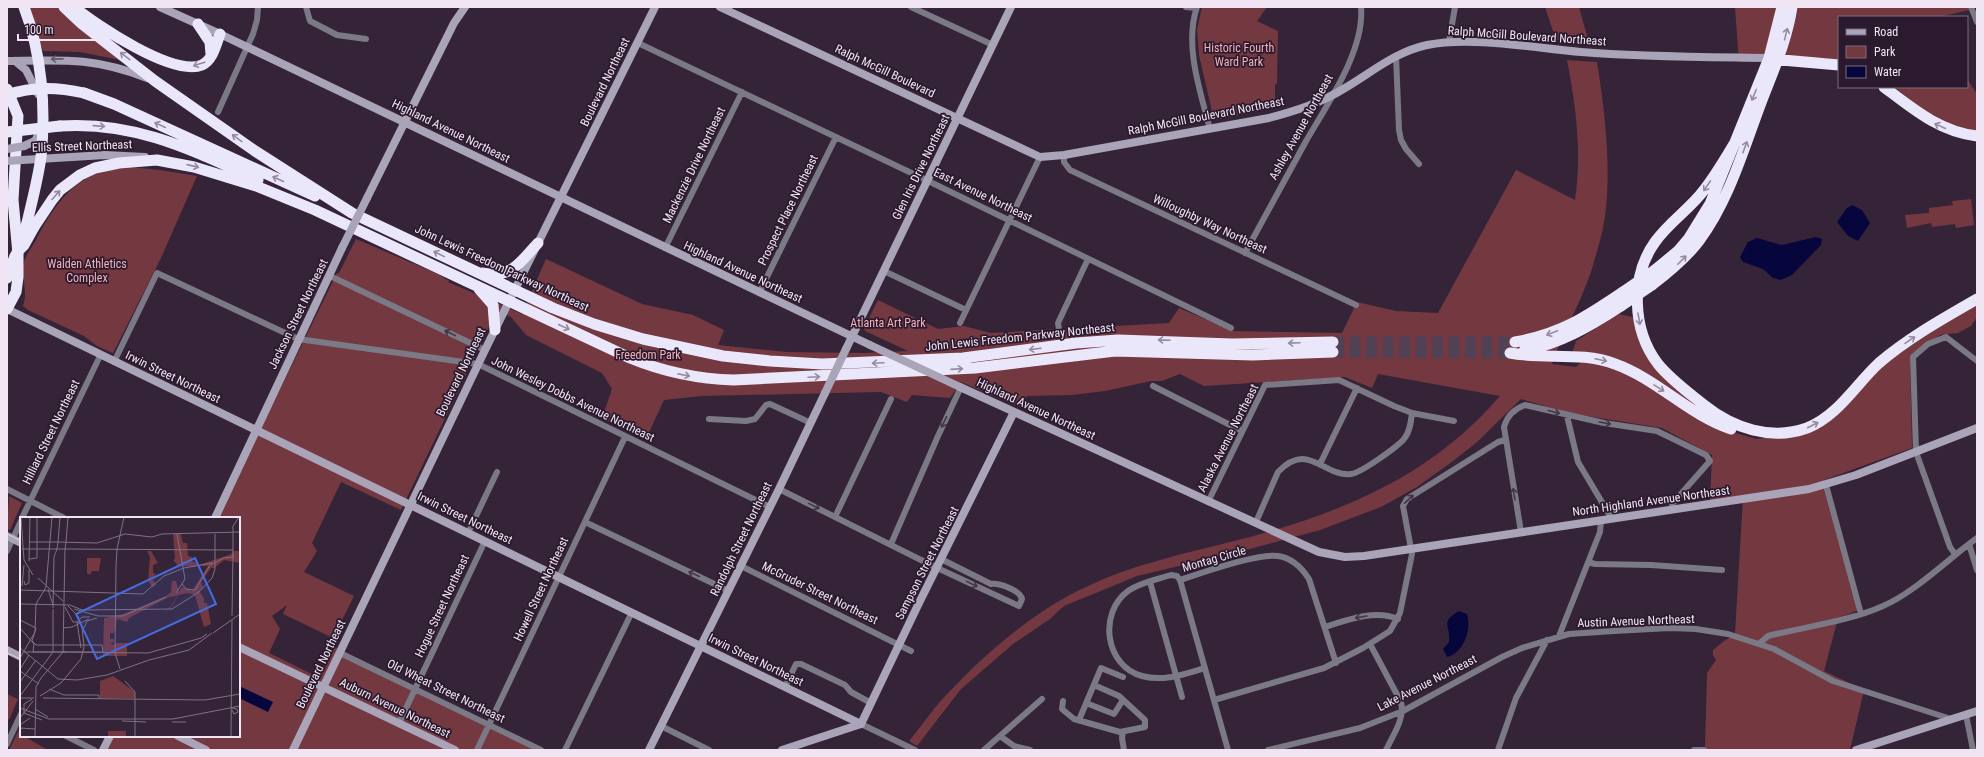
<svg xmlns="http://www.w3.org/2000/svg" width="1984" height="757" font-family="'Roboto Condensed',sans-serif">
<style>
.green{fill:#743841}
.water{fill:#06063d}
.lines{fill:none;stroke-linecap:round;stroke-linejoin:round}
.highway-tunnel{stroke:#514154;stroke-width:11;stroke-dasharray:11 5.5;stroke-linecap:butt}
.street{stroke:#7b7985;stroke-width:6}
.secondary{stroke:#a9a4b8;stroke-width:8}
.highway{stroke:#ebe7fa;stroke-width:11}
.tram{stroke:#ddd0df;stroke-width:1}
.secondary-bridge{stroke:#a9a4b8;stroke-width:8}
.highway-bridge{stroke:#ebe7fa;stroke-width:11}
.oneway{stroke:#958b9e}
.oneway2{stroke:#64586c}
.oneway3{stroke:#433648}
.labels{text-anchor:middle;stroke-width:3.5;stroke-linejoin:round;paint-order:stroke}
.street-label{font-size:12px;fill:#f1e5f3;stroke:#2b1a2e}
.park-label{font-size:12px;fill:#f4b2b9;stroke:#2b1a2e}
.inset-road{fill:none;stroke:#807183;stroke-width:1}
.view{fill:#476cdd;fill-opacity:0.15;stroke:#476cdd;stroke-width:2}
.inset-edge{fill:none;stroke:#f1e5f3;stroke-width:2}
</style>
<rect width="100%" height="100%" fill="#352438"/>
<!-- green -->
<path class="green" d="M29 7H58L120 60 80 52 43 51Z
M1202 7H1267L1257 21 1278 31 1277 84H1275V108L1214 120 1199 55 1197 29Z
M1545 7H1579L1589 43 1556 40Z
M1735 7H1968L1969 10 1939 17H1839V61L1826 58 1739 62Z
M1567 60 1597 62C1605 112 1613 178 1603 228 1600 242 1595 258 1591 272 1580 304 1563 333 1552 364L1576 367 1583 360 1620 369 1729 431 1756 439 1799 433 1904 348 1977 301V317L1971 326 1958 333 1940 335 1910 358 1912 448 1824 480 1859 610 1838 618 1824 671 1864 690 1850 750H1705L1707 673 1716 660 1713 655V650L1724 641 1735 634 1743 497 1710 502 1712 455 1662 428 1562 412V406V411L1521 399 1476 443 1453 461 1417 487 1381 507 1320 530 1242 551 1137 576 1064 606 1050 619 1013 644 961 689 917 746 909 741C924 723 937 703 954 687 992 647 1038 609 1088 586 1132 565 1179 555 1226 543 1331 517 1427 481 1500 396L1378 374 1372 388 1345 377 1204 386 1180 374 1162 381H1151L1105 391 1072 395 1027 396 1020 407 961 382 950 398 912 395 907 402 881 392 702 396 664 400 646 439 602 418 612 389 602 373 526 335 511 317 497 310 401 510 341 482 312 543 317 551 304 572 354 596 333 638 283 614 287 605 272 616 280 629 269 653 320 678 335 647 543 750H103L110 736H239V518H217L337 273H339L356 239 438 274 449 281 448 282 522 314 546 259 642 304 693 315 724 330 718 345 787 352 862 353 908 351 865 331 864 328 878 300 938 329 964 326 991 333 1169 323 1179 308 1233 331 1342 333 1357 302 1396 311 1438 313 1516 170 1575 200C1582 154 1576 106 1567 60Z
M1967 79 1977 94V131L1952 128 1927 114 1895 87H1967Z
M129 167 160 170 197 176 161 258 113 353 97 346 84 336 28 310 23 306C28 292 22 281 23 267 23 259 32 247 36 240 51 211 71 179 105 171 112 169 121 168 129 167Z
M1971 199 1974 225 1956 228 1955 224 1932 227 1931 223 1907 228 1905 215 1929 213V208L1953 205 1952 201Z
M1618 314 1637 318 1656 363 1742 431 1643 376 1572 353 1576 341Z
M9 496 22 503 10 530 7 529Z
M7 694 18 699 9 720 7 718Z
M21 726V736H28L27 738 48 750H9Z"/>
<!-- water -->
<path class="water" d="M1852 205 1862 210 1870 223 1858 241 1848 236 1837 222 1847 208Z
M1816 237 1822 239 1821 245 1792 275 1781 280 1773 278 1763 269 1743 262 1740 257 1748 242 1757 238 1782 245Z
M1459 611 1467 614C1472 628 1464 653 1447 657L1443 649 1449 642C1451 624 1439 623 1459 611Z
M239 686 273 702 268 712 239 698Z"/>
<g class="lines">
<!-- highway-tunnel -->
<path class="highway-tunnel" d="M1333 342H1515
M1333 352 1510 353"/>
<!-- street -->
<path class="street" d="M306 7 310 21 337 35 366 39
M911 7 993 45
M1186 7 1196 8
M1197 7C1184 45 1200 91 1210 129
M1971 7 1977 22
M1449 42 1455 7
M638 43 922 178 1231 328
M1396 56 1399 130 1401 140 1406 149 1419 164
M218 112 253 34 257 20 258 7
M1064 155V162L1070 170 1356 305
M665 248 742 92
M1245 253C1265 216 1285 180 1305 143 1326 106 1365 51 1361 7
M884 271 966 310
M330 276 485 350
M759 293 836 137
M960 323 1040 157
M1059 329 1058 323 1088 259
M114 362 157 273 298 339 478 364 770 507
M1153 386 1242 431
M1567 416 1578 462 1612 519
M709 419 746 421 755 419 766 405 770 404 811 423
M1320 464 1357 388
M1826 485 1861 614
M7 489 64 518
M779 489 933 566 1019 606 1022 599C1020 590 999 583 991 584L941 559
M1208 502 1265 385 1339 380 1394 406 1412 413 1454 421
M835 517 891 399
M22 518 100 356
M585 522 729 591
M1256 522 1278 472C1308 440 1323 477 1351 474 1361 473 1397 447 1404 439 1410 432 1411 421 1412 413
M1521 532 1504 427C1507 416 1514 409 1525 405L1604 423 1657 431 1706 455 1710 461 1672 504 1673 510
M468 533 497 472
M891 544 938 436 961 387
M1969 544 1977 570
M7 551 21 521
M1955 554 1950 547 1916 452 1913 357 1928 344 1946 337 1977 361
M1588 562 1595 564 1651 565 1722 570
M741 566 911 651
M1180 580 1177 576 1171 575C1158 579 1139 583 1128 591 1098 613 1105 666 1142 676 1164 682 1184 674 1205 668
M1150 582 1182 697
M1325 627C1347 620 1375 609 1398 619
M1559 636 1600 532 1601 520
M1760 643 1768 636C1804 627 1850 621 1883 606 1914 593 1948 559 1977 538
M1370 644 1401 702C1405 719 1393 735 1386 750
M340 653 541 750
M785 687 796 664H801L845 685 851 692 871 703
M1214 700 1324 668 1363 648 1390 631 1400 613 1412 554 1403 506 1407 499 1498 442 1505 440
M1063 701 1062 709 1074 719 1120 732 1145 727V720L1119 696 1094 685
M1086 703 1114 714 1123 700
M1966 715 1973 750
M1079 720 1101 668 1123 677
M399 723 485 541
M861 724 915 750
M661 726 709 750
M1123 732 1122 738 1124 750
M66 736 94 750
M1000 736 1014 746 1030 750
M7 744 21 714
M477 750 625 437
M565 750 632 612
M984 750 1042 699
M1228 750 1180 580C1202 573 1257 553 1278 556 1292 558 1302 568 1309 579L1336 663
M1268 750 1360 728 1403 711 1502 657 1522 648 1569 634 1614 631 1670 628 1696 629 1728 634 1774 649 1833 681 1951 719
M1498 750 1516 698 1547 640
M1694 750H1704"/>
<!-- secondary -->
<path class="secondary" d="M160 7 220 34 870 345
M720 7 1040 157 1064 155 1269 118C1295 111 1321 103 1345 88 1372 72 1395 52 1427 45 1472 36 1534 48 1581 52 1643 57 1706 57 1769 58
M7 61C62 60 93 57 147 78
M15 61 26 70 38 94
M24 146 35 141 41 130
M22 160 105 155 145 157
M367 198 454 23 465 7
M7 309 861 724
M846 349 1011 7
M960 387 1319 552 1345 557 1364 556 1809 489 1856 475 1977 428
M215 518 342 248
M7 536 21 543
M239 647 455 750
M7 650 21 657
M861 724 918 605 1014 412
M178 736 206 750
M103 750 110 736
M293 750 485 350 655 7
M649 750 779 489 825 393
M782 750 861 724
M1856 750 1977 711"/>
<!-- highway -->
<path class="highway" d="M24 7C42 54 46 108 41 157 38 179 32 201 27 223
M64 7 82 24 155 81 255 151 352 213 553 308 594 324 643 339 723 356 770 361 822 364 963 358 1076 343 1118 340 1232 344 1333 342
M74 7C96 25 173 77 202 65 213 60 216 44 220 34
M198 24 210 42 211 54
M1771 59 1839 65
M1884 87C1913 109 1940 132 1977 136
M7 89 18 116 13 200 18 254V277L16 292 7 309
M84 93 114 104 315 196
M60 126C135 121 192 150 258 180
M1736 141C1726 157 1716 175 1704 190 1690 209 1669 222 1655 242 1630 277 1632 330 1658 364 1671 380 1688 392 1704 405 1733 428 1771 441 1807 428 1838 416 1856 384 1879 363 1908 338 1944 318 1977 299
M34 227 52 200 60 190 80 175 95 168 119 163 157 160 194 167 256 186 315 210 630 358C664 372 698 379 734 380L975 368 1115 351 1253 355 1333 352
M1655 270 1678 251 1689 238 1710 204 1769 58 1782 7
M482 273C513 278 519 263 538 243
M7 278 15 256
M1652 285C1669 272 1686 258 1699 241 1730 199 1744 147 1762 100 1774 69 1787 40 1792 7
M479 289 493 305 495 330
M1515 342C1561 334 1586 317 1623 292
M1524 351C1561 343 1589 327 1621 306
M1510 353C1544 360 1581 351 1615 364 1657 379 1689 415 1731 429"/>
<!-- tram -->
<path class="tram" d="M7 534 21 541
M7 653 21 659"/>
<!-- secondary-bridge -->
<path class="secondary-bridge" d="M7 149 24 146
M7 161 22 160
M342 248 367 198
M870 345 960 387
M825 393 846 349"/>
<!-- highway-bridge -->
<path class="highway-bridge" d="M7 95C32 86 58 87 84 93
M7 132 60 126
M21 240 27 223
M17 252 24 245 34 227
M1623 292 1655 270
M1621 306 1652 285"/>
</g>
<!-- one-way arrows -->
<defs><path id="oneway-shaft" d="M-6 0H5M1.5-3L5.5 0L1.5 3" fill="none" stroke-width="1.6" stroke-linecap="round" stroke-linejoin="round"/></defs>
<g class="oneway">
<use href="#oneway-shaft" transform="translate(1786 34) rotate(-76)"/>
<use href="#oneway-shaft" transform="translate(125 56) rotate(-142)"/>
<use href="#oneway-shaft" transform="translate(199 64) rotate(162)"/>
<use href="#oneway-shaft" transform="translate(1754 95) rotate(112)"/>
<use href="#oneway-shaft" transform="translate(160 125) rotate(-155)"/>
<use href="#oneway-shaft" transform="translate(99 126) rotate(4)"/>
<use href="#oneway-shaft" transform="translate(1940 126) rotate(-155)"/>
<use href="#oneway-shaft" transform="translate(237 138) rotate(-144)"/>
<use href="#oneway-shaft" transform="translate(1745 147) rotate(-70)"/>
<use href="#oneway-shaft" transform="translate(193 166) rotate(13)"/>
<use href="#oneway-shaft" transform="translate(278 179) rotate(-156)"/>
<use href="#oneway-shaft" transform="translate(1707 186) rotate(124)"/>
<use href="#oneway-shaft" transform="translate(56 195) rotate(-48)"/>
<use href="#oneway-shaft" transform="translate(439 254) rotate(-154)"/>
<use href="#oneway-shaft" transform="translate(1682 260) rotate(-45)"/>
<use href="#oneway-shaft" transform="translate(1639 319) rotate(80)"/>
<use href="#oneway-shaft" transform="translate(564 327) rotate(25)"/>
<use href="#oneway-shaft" transform="translate(1552 333) rotate(159)"/>
<use href="#oneway-shaft" transform="translate(1164 340) rotate(-178)"/>
<use href="#oneway-shaft" transform="translate(1910 340) rotate(-34)"/>
<use href="#oneway-shaft" transform="translate(1294 343) rotate(178)"/>
<use href="#oneway-shaft" transform="translate(1035 349) rotate(173)"/>
<use href="#oneway-shaft" transform="translate(1601 360) rotate(12)"/>
<use href="#oneway-shaft" transform="translate(878 363) rotate(177)"/>
<use href="#oneway-shaft" transform="translate(957 369) rotate(-4)"/>
<use href="#oneway-shaft" transform="translate(684 375) rotate(11)"/>
<use href="#oneway-shaft" transform="translate(814 377) rotate(-3)"/>
<use href="#oneway-shaft" transform="translate(1659 388) rotate(32)"/>
<use href="#oneway-shaft" transform="translate(1813 425) rotate(-27)"/>
</g>
<use class="oneway2" href="#oneway-shaft" transform="translate(57 59) rotate(179)"/>
<g class="oneway3">
<use href="#oneway-shaft" transform="translate(450 333) rotate(-154)"/>
<use href="#oneway-shaft" transform="translate(1554 412) rotate(15)"/>
<use href="#oneway-shaft" transform="translate(944 422) rotate(116)"/>
<use href="#oneway-shaft" transform="translate(1605 423) rotate(10)"/>
<use href="#oneway-shaft" transform="translate(1514 494) rotate(-100)"/>
<use href="#oneway-shaft" transform="translate(1409 499) rotate(-43)"/>
<use href="#oneway-shaft" transform="translate(814 506) rotate(26)"/>
<use href="#oneway-shaft" transform="translate(694 574) rotate(-155)"/>
<use href="#oneway-shaft" transform="translate(972 584) rotate(26)"/>
<use href="#oneway-shaft" transform="translate(1361 617) rotate(170)"/>
</g>
<g class="labels">
<!-- street labels -->
<g class="street-label">
<text transform="translate(1527 36) rotate(4)" y="4">Ralph McGill Boulevard Northeast</text>
<text transform="translate(885 71) rotate(25)" y="4">Ralph McGill Boulevard</text>
<text transform="translate(605 82) rotate(-64)" y="4">Boulevard Northeast</text>
<text transform="translate(1206 116) rotate(-11)" y="4">Ralph McGill Boulevard Northeast</text>
<text transform="translate(1301 127) rotate(-61)" y="4">Ashley Avenue Northeast</text>
<text transform="translate(451 131) rotate(26)" y="4">Highland Avenue Northeast</text>
<text transform="translate(82 146) rotate(-2)" y="4">Ellis Street Northeast</text>
<text transform="translate(694 165) rotate(-64)" y="4">Mackenzie Drive Northeast</text>
<text transform="translate(921 167) rotate(-64)" y="4">Glen Iris Drive Northeast</text>
<text transform="translate(983 195) rotate(26)" y="4">East Avenue Northeast</text>
<text transform="translate(788 210) rotate(-64)" y="4">Prospect Place Northeast</text>
<text transform="translate(1210 224) rotate(25)" y="4">Willoughby Way Northeast</text>
<text transform="translate(502 268) rotate(25)" y="4">John Lewis Freedom Parkway Northeast</text>
<text transform="translate(743 272) rotate(25)" y="4">Highland Avenue Northeast</text>
<text transform="translate(298 314) rotate(-64)" y="4">Jackson Street Northeast</text>
<text transform="translate(1020 337) rotate(-6)" y="4">John Lewis Freedom Parkway Northeast</text>
<text transform="translate(461 372) rotate(-64)" y="4">Boulevard Northeast</text>
<text transform="translate(173 377) rotate(26)" y="4">Irwin Street Northeast</text>
<text transform="translate(573 399) rotate(26)" y="4">John Wesley Dobbs Avenue Northeast</text>
<text transform="translate(1036 409) rotate(25)" y="4">Highland Avenue Northeast</text>
<text transform="translate(51 432) rotate(-64)" y="4">Hilliard Street Northeast</text>
<text transform="translate(1228 438) rotate(-63)" y="4">Alaska Avenue Northeast</text>
<text transform="translate(1651 501) rotate(-8)" y="4">North Highland Avenue Northeast</text>
<text transform="translate(465 518) rotate(26)" y="4">Irwin Street Northeast</text>
<text transform="translate(741 539) rotate(-64)" y="4">Randolph Street Northeast</text>
<text transform="translate(1214 559) rotate(-16)" y="4">Montag Circle</text>
<text transform="translate(927 563) rotate(-63)" y="4">Sampson Street Northeast</text>
<text transform="translate(541 589) rotate(-65)" y="4">Howell Street Northeast</text>
<text transform="translate(820 593) rotate(26)" y="4">McGruder Street Northeast</text>
<text transform="translate(442 606) rotate(-65)" y="4">Hogue Street Northeast</text>
<text transform="translate(1636 621) rotate(-2)" y="4">Austin Avenue Northeast</text>
<text transform="translate(756 660) rotate(26)" y="4">Irwin Street Northeast</text>
<text transform="translate(321 664) rotate(-64)" y="4">Boulevard Northeast</text>
<text transform="translate(1427 683) rotate(-27)" y="4">Lake Avenue Northeast</text>
<text transform="translate(446 691) rotate(26)" y="4">Old Wheat Street Northeast</text>
<text transform="translate(395 708) rotate(26)" y="4">Auburn Avenue Northeast</text>
</g>
<!-- park labels -->
<g class="park-label">
<text x="1239" y="52">Historic Fourth<tspan x="1239" dy="14">Ward Park</tspan></text>
<text x="87" y="268">Walden Athletics<tspan x="87" dy="14">Complex</tspan></text>
<text x="888" y="327">Atlanta Art Park</text>
<text x="648" y="359">Freedom Park</text>
</g>
</g>
<!-- overview -->
<g transform="translate(20 517)">
<rect width="220" height="220" fill="#352438"/>
<path d="M153 17H161L163 26H167L168 39 172 40V44L179 48 211 37 213 34H220V46L204 43 194 51H191L181 65 183 70 179 74 184 81V86H187L191 107 184 110 175 78 168 76 158 78 153 88 137 103 131 116 137 103 152 88 157 79 149 80 109 101 107 105 97 102 94 116H90V122H94V125L90 126 94 128V126H111L107 128V139H83L84 101 103 97 146 79 151 75 152 64H156L154 56 159 75 162 70 172 74 188 49H158L153 43 155 42ZM127 34H131L138 46 133 48V56L136 57 132 61 136 68 132 70 128 63 130 40ZM67 41H81L79 54H72L70 58 67 56ZM93 159 115 175V181H80V164ZM88 214H106V220H88Z" fill="#743841"/>
<path class="inset-road" d="M1 0 4 43 13 58M213 17V9L219 0M10 25H38M38 25 40 0M46 25 48 0M2 32H45L46 25M37 32 38 25 77 26 105 17 132 20 142 17 220 15M45 32 213 33M213 40V17M9 42 17 41V0M9 44 10 0M164 51 192 46M18 61 43 84M4 64 5 68 9 66V53M162 67 166 72 175 73M2 69 4 48M28 72 33 88M0 73 123 77 144 59 164 51M175 73 190 48 204 41 213 40M156 76 165 62 157 17M0 87 50 88 62 93 152 92 179 75 192 61 195 52V17M45 90 53 105H59M33 91 34 40 37 32M54 92 78 99H103L146 80M212 99 213 37M0 103 16 111 12 124 16 128H82L83 135H13L14 127 0 111M43 111 52 110 69 102M64 111 67 104 77 101M193 116 220 97M0 131 38 162 57 163 87 158 129 143 169 133 192 116M61 131 57 105 62 100H70M4 135H45M33 135V92M43 135 128 136 181 121 187 117M0 141 15 115 16 87 26 70 32 0M0 152 9 138M100 152 95 136 96 50 97 32 104 0M0 154 19 167M105 164 115 175V220M0 165 16 143M29 172 44 178H79V182M0 179 33 135M20 179 41 166 61 142 64 130 62 110 58 99 48 89M0 181H14M23 181 185 183 220 177M12 182 4 187V196L22 203M0 191 29 202H153L220 189M15 192 28 200M212 193 214 197 218 195 217 192 212 191M0 201 13 184M102 204 126 205M152 205H166M0 208 10 201M0 211 15 212M15 220 16 170 21 161 43 135 45 32M211 220 212 103"/>
<path class="view" d="M175 41 196 87 77 142 56 97Z"/>
<rect width="220" height="220" class="inset-edge"/>
</g>
<!-- border -->
<rect width="1984" height="757" fill="none" stroke="#f1e5f3" stroke-width="16"/>
<!-- legend -->
<rect x="1838" y="16" width="130" height="72" fill="#2b1a2e" stroke="#7a6b7d"/>
<rect x="1846" y="29" width="20" height="6" fill="#a9a4b8" stroke="#7a6b7d"/>
<text x="1874" y="36" font-size="12" fill="#f1e5f3">Road</text>
<rect x="1846" y="46" width="20" height="12" fill="#743841" stroke="#7a6b7d"/>
<text x="1874" y="56" font-size="12" fill="#f1e5f3">Park</text>
<rect x="1846" y="66" width="20" height="12" fill="#06063d" stroke="#7a6b7d"/>
<text x="1874" y="76" font-size="12" fill="#f1e5f3">Water</text>
<!-- scale -->
<path d="M18 34v6h83v-6" fill="none" stroke="#f1e5f3" stroke-width="2"/>
<text x="24" y="34" font-size="12" fill="#f1e5f3" stroke="#2b1a2e" stroke-width="3" paint-order="stroke">100 m</text>
</svg>
